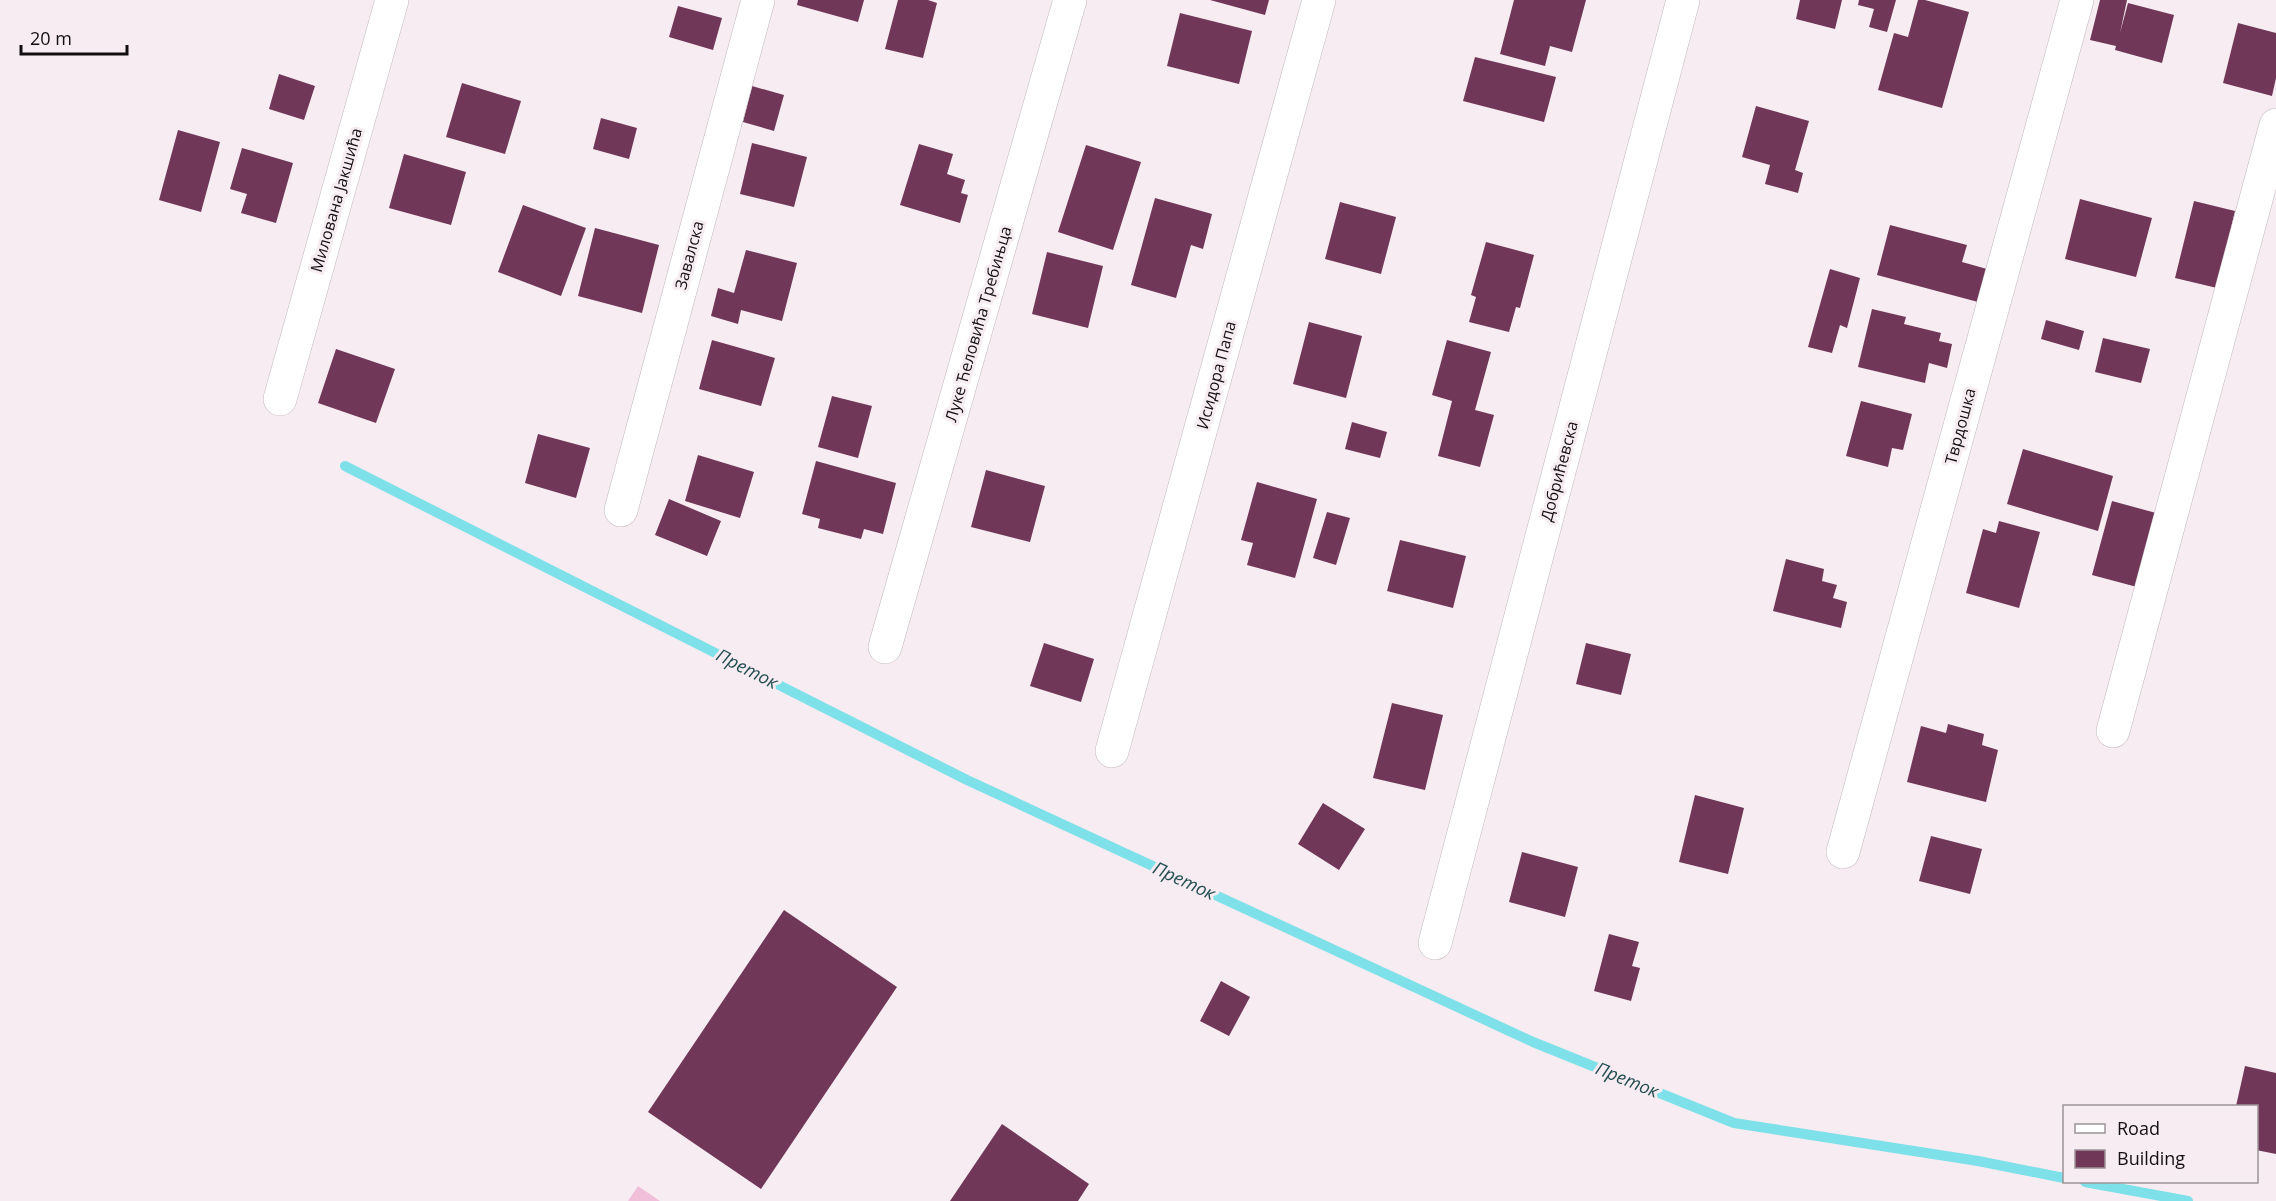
<svg xmlns="http://www.w3.org/2000/svg" width="2276" height="1201" font-family="'Open Sans',sans-serif">
<style>
.green{fill:#f1bfd9}
.lines{fill:none;stroke-linecap:round;stroke-linejoin:round}
.stream{stroke:#7ee0e8;stroke-width:10}
.building{fill:#713759}
.street-casing{stroke:#c1b7bc;stroke-width:34}
.street{stroke:#fff;stroke-width:33}
.labels{text-anchor:middle;stroke-width:6;stroke-linejoin:round;paint-order:stroke}
.street-label{font-size:16px;fill:#130f11;stroke:#f7ecf1}
.water-label{font-size:18px;font-style:italic;fill:#224e52;stroke:#f7ecf1}
</style>
<rect width="100%" height="100%" fill="#f7ecf1"/>
<!-- green -->
<path class="green" d="M638 1186 660 1201H628Z"/>
<g class="lines">
<!-- stream -->
<path class="stream" d="M345 466 967 780 1533 1042 1734 1123 1978 1161 2064 1178
M2085 1182 2188 1201"/>
</g>
<!-- building -->
<path class="building" d="M798 0H864L858 22 797 5Z
M898 0H928L937 3 923 58 885 49Z
M1210 0H1269L1265 15Z
M1514 0H1586L1572 52 1550 46 1545 66 1500 54Z
M1800 0H1842L1835 29 1796 19Z
M1859 0H1896L1887 32 1869 27 1874 9 1858 5Z
M1918 0H1925L1969 12 1942 108 1878 90 1894 33 1908 37Z
M2100 0H2127L2120 33 2128 3 2174 15 2162 63 2115 50 2116 46 2090 40Z
M678 6 722 18 713 50 669 37Z
M1180 13 1252 31 1239 84 1167 66Z
M2238 23 2276 33V78L2272 96 2223 83Z
M1475 57 1556 77 1544 122 1463 101Z
M279 74 315 86 304 120 269 109Z
M462 83 521 101 505 154 446 137Z
M752 86 784 95 774 131 743 122Z
M1756 106 1809 121 1795 170 1803 173 1798 193 1765 184 1770 165 1742 157Z
M601 118 637 128 629 159 593 149Z
M178 130 220 142 201 212 159 200Z
M752 143 807 157 794 207 740 194Z
M919 144 953 154 947 174 965 180 961 193 968 195 960 223 900 205Z
M1086 145 1141 162 1113 250 1058 232Z
M242 148 293 163 276 223 241 213 247 194 230 189Z
M404 154 466 172 451 225 389 208Z
M1155 198 1212 214 1203 249 1191 245 1176 298 1131 285Z
M2080 199 2152 218 2136 277 2065 259Z
M2194 201 2235 211 2217 288 2175 278Z
M1340 202 1396 217 1381 274 1325 259Z
M523 205 586 228 561 296 498 272Z
M1890 225 1967 245 1962 262 1987 269 1978 302 1877 275Z
M595 228 659 245 642 313 578 296Z
M1486 242 1534 255 1520 308 1516 307 1509 332 1469 322 1476 297 1471 295Z
M746 250 797 263 782 321 741 310 738 324 711 316 718 288 734 293Z
M1047 252 1103 266 1088 328 1032 314Z
M1830 269 1860 278 1847 328 1840 325 1832 353 1808 347Z
M1872 309 1906 317 1904 324 1941 333 1939 341 1952 344 1947 368 1929 363 1925 383 1858 367Z
M2046 320 2084 331 2079 350 2041 339Z
M1309 322 1362 336 1346 398 1293 384Z
M2103 338 2150 349 2141 383 2095 372Z
M712 340 775 358 761 406 699 389Z
M1447 340 1491 352 1475 410 1494 415 1480 467 1438 456 1452 401 1432 395Z
M336 349 395 369 376 423 318 403Z
M832 396 872 406 858 458 818 447Z
M1861 401 1912 414 1903 450 1892 448 1888 467 1846 456Z
M1352 422 1387 432 1380 458 1345 449Z
M538 434 590 448 576 498 525 483Z
M2023 449 2113 476 2098 531 2007 504Z
M698 455 754 472 740 518 685 501Z
M816 461 896 483 883 534 864 529 861 539 818 528 820 519 802 514Z
M986 470 1045 486 1030 542 971 527Z
M1257 482 1317 499 1295 578 1247 565 1253 543 1241 540Z
M669 499 721 521 707 556 655 535Z
M2112 501 2156 513 2137 587 2092 575Z
M1327 512 1350 518 1336 565 1313 558Z
M1999 521 2040 532 2019 608 1966 593 1983 529 1996 533Z
M1400 540 1466 556 1453 608 1387 591Z
M1786 559 1824 569 1822 581 1837 585 1833 598 1847 602 1841 628 1773 611Z
M1044 643 1094 659 1081 702 1030 686Z
M1586 643 1631 654 1621 695 1576 684Z
M1392 703 1443 715 1425 790 1373 778Z
M1948 724 1984 734 1982 745 1998 750 1986 802 1907 782 1921 726 1946 733Z
M1695 795 1744 808 1728 874 1679 862Z
M1323 803 1365 829 1339 870 1298 844Z
M1931 836 1982 849 1970 894 1919 881Z
M1522 852 1578 867 1565 917 1509 902Z
M784 910 897 987 761 1189 648 1112Z
M1609 934 1639 942 1632 966 1640 968 1631 1001 1594 991Z
M1221 981 1250 997 1229 1036 1200 1021Z
M2245 1066 2276 1073V1154L2256 1150V1106H2236Z
M1002 1124 1089 1184 1078 1201H950Z"/>
<g class="lines">
<defs>
<path id="street" d="M280 399 392 0
M621 510 758 0
M885 647 1070 0
M2113 731 2276 125
M1112 751 1319 0
M1843 852 2077 0
M1435 943 1683 0"/>
</defs>
<!-- street casing -->
<use href="#street" class="street-casing"/>
<!-- street -->
<use href="#street" class="street"/>
</g>
<g class="labels">
<!-- street labels -->
<g class="street-label">
<text transform="translate(336 200) rotate(-74)" y="6">Милована Јакшића</text>
<text transform="translate(689 255) rotate(-75)" y="6">Завалска</text>
<text transform="translate(978 324) rotate(-74)" y="6">Луке Ћеловића Требињца</text>
<text transform="translate(1216 375) rotate(-75)" y="6">Исидора Папа</text>
<text transform="translate(1960 426) rotate(-75)" y="6">Тврдошка</text>
<text transform="translate(1559 471) rotate(-75)" y="6">Добрићевска</text>
</g>
<!-- water labels -->
<g class="water-label">
<text transform="translate(747 669) rotate(27)" y="6">Преток</text>
<text transform="translate(1184 881) rotate(25)" y="6">Преток</text>
<text transform="translate(1627 1080) rotate(22)" y="6">Преток</text>
</g>
</g>
<!-- legend -->
<rect x="2063" y="1105" width="195" height="78" fill="#f7ecf1" stroke="#9c9497" stroke-width="1.5"/>
<rect x="2075" y="1124" width="30" height="9" fill="#ffffff" stroke="#9c9497" stroke-width="1.5"/>
<text x="2117" y="1135" font-size="18" fill="#130f11">Road</text>
<rect x="2075" y="1150" width="30" height="18" fill="#713759" stroke="#9c9497" stroke-width="1.5"/>
<text x="2117" y="1165" font-size="18" fill="#130f11">Building</text>
<!-- scale -->
<path d="M21 45v9h106v-9" fill="none" stroke="#130f11" stroke-width="3"/>
<text x="30" y="45" font-size="18" fill="#130f11" stroke="#f7ecf1" stroke-width="4.5" paint-order="stroke">20 m</text>
</svg>
